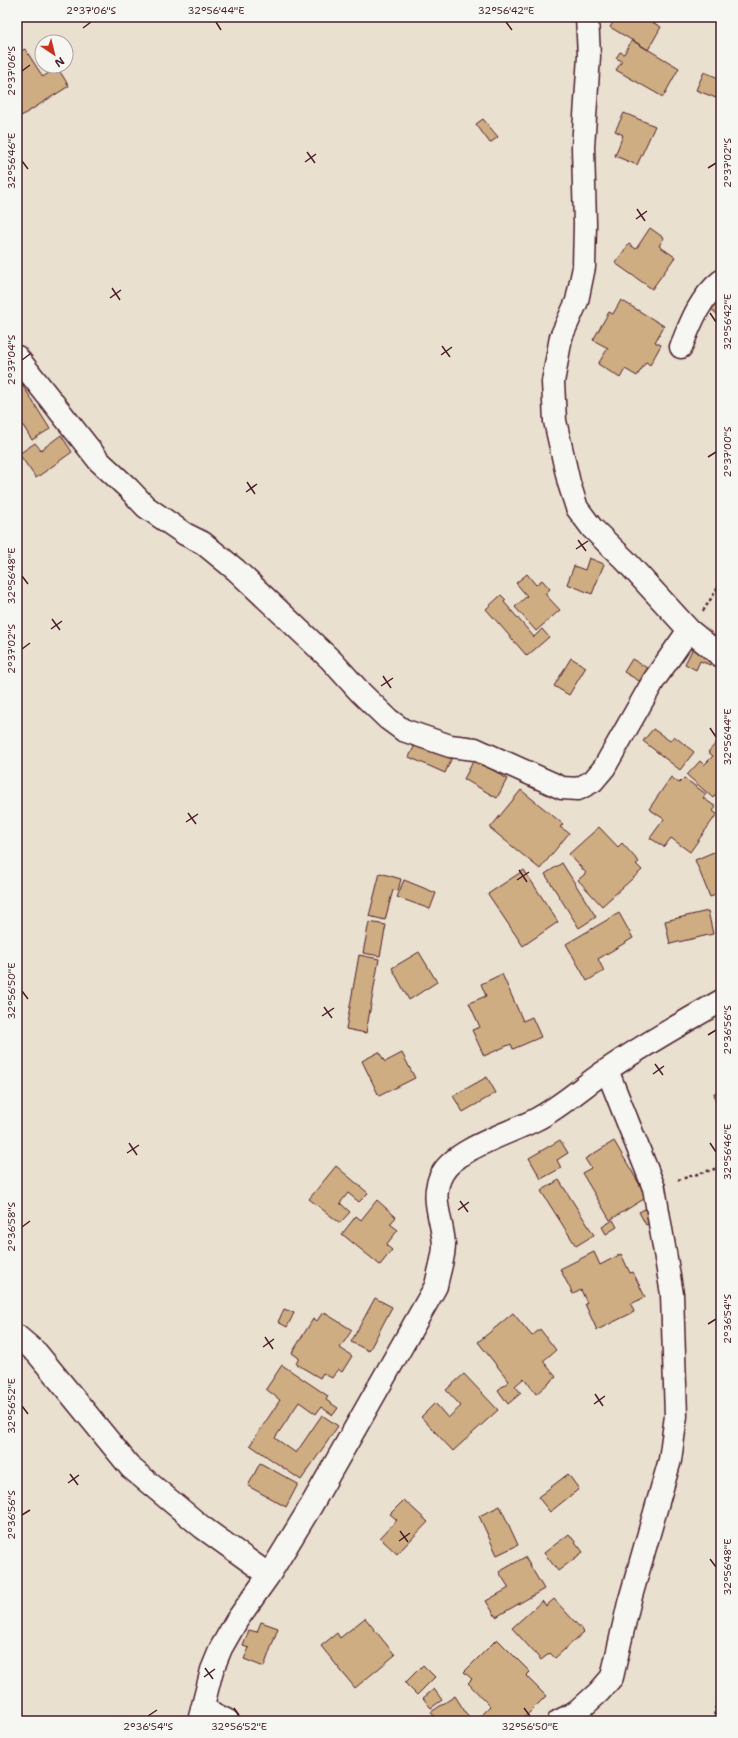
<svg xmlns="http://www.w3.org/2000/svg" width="738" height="1738" font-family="'Shantell Sans',sans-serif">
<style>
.building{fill:#cfad82;stroke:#4a1f2b}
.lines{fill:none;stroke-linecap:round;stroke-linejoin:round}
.minor-casing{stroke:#4a1f2b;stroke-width:25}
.path{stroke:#4a1f2b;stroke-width:2.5;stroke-dasharray:3 3;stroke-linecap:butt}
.minor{stroke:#f6f6f2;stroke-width:22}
.ticks{fill:none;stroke:#4a1f2b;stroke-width:1.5}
.neatline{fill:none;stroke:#4a1f2b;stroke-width:1.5}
.ticks-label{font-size:10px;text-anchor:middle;fill:#4a1f2b}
</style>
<rect width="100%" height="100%" fill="#eae0d0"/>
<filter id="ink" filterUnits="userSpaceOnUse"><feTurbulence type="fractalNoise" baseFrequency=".025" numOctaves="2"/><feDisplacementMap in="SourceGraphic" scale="8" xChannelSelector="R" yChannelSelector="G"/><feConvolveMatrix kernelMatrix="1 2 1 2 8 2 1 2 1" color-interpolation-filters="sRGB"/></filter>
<g filter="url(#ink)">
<!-- building -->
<path class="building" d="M624 17H643L661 27 648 50 610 27 616 18 621 21Z
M632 40 679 68 663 97 616 70 622 61 616 58 620 52 624 54Z
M17 44 21 51 25 49 43 77 57 67 69 86 18 118Z
M704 72 721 79V100L696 90Z
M624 113 655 126 637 165 615 156 623 135 615 131Z
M483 119 498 137 490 143 476 124Z
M650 228 664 238 659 246 675 257 652 289 615 263 629 244 636 249Z
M721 293V318L708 306Z
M621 300 664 326 655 342 661 345 650 365 646 362 637 376 625 369 620 378 598 364 608 348 593 340 609 312 613 314Z
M17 376 50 429 32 440 17 416Z
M61 435 72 452 36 478 19 454 35 443 41 450Z
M589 558 604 564 592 594 567 584 574 566 585 570Z
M527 574 536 585 542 580 550 589 545 594 560 610 536 631 515 607 527 596 516 583Z
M501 595 506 600 504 602 534 637 542 629 549 637 527 656 486 609Z
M695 644 716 654 710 665 700 661 696 670 685 664Z
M571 658 586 667 569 695 554 686Z
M632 659 649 669 641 682 624 672Z
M653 729 670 741 674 736 694 752 680 770 643 741Z
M418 739 453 755 445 773 409 757Z
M718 741 721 743V789L713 798 687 775 700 761 704 765 713 756 708 752Z
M475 758 507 779 497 798 464 779Z
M671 777 679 783 684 778 706 794 703 798 716 807 713 811 717 814 690 852 671 838 664 847 650 838 664 819 649 809Z
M521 790 563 824 560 827 569 833 540 869 490 828Z
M599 827 618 847 622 843 639 862 636 864 642 870 602 906 578 880 586 873 569 854Z
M716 851 717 854 721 853V893L710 897 695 860Z
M562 863 596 917 579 928 545 874Z
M524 870 558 922 523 946 488 894Z
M380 873 401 879 398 891 393 890 385 920 369 916Z
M404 880 436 893 430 909 397 897Z
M708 911 713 934 670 944 665 921Z
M619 913 633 938 598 959 604 971 587 981 566 944Z
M369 922 386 925 380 956 363 953Z
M419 952 437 982 409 1000 392 968Z
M359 955 379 959 366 1033 346 1029Z
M502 974 523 1021 532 1017 541 1037 513 1049 511 1044 484 1056 472 1030 480 1027 469 1003 486 996 481 984Z
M379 1052 385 1062 402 1053 415 1078 379 1096 362 1061Z
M487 1077 496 1093 463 1112 453 1096Z
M721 1092V1131L714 1093Z
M560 1140 568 1153 557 1160 561 1168 541 1179 529 1158Z
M614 1141 647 1197 610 1220 582 1173 591 1168 585 1159Z
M336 1166 368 1193 359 1202 348 1193 340 1203 350 1212 340 1223 309 1199Z
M559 1180 594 1235 576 1246 541 1191Z
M377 1200 396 1217 390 1224 398 1230 386 1245 392 1250 380 1265 342 1234 356 1216 361 1220Z
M647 1208 654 1221 646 1225 639 1212Z
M613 1220 617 1227 606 1234 602 1227Z
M594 1252 600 1265 621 1254 630 1273 633 1272 645 1297 631 1304 634 1312 597 1330 585 1304 587 1303 581 1290 573 1294 560 1269Z
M375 1298 392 1307 369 1351 351 1342Z
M284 1309 294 1313 287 1327 278 1322Z
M323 1312 352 1330 340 1348 352 1356 342 1372 338 1369 332 1378 323 1373 320 1378 296 1364 299 1358 292 1353 313 1319 317 1321Z
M513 1313 532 1336 540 1329 556 1350 543 1361 556 1377 536 1394 524 1378 515 1386 521 1393 508 1404 498 1390 509 1381 478 1342Z
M282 1365 328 1396 326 1400 338 1408 333 1415 321 1407 316 1414 299 1402 275 1438 296 1453 322 1415 338 1426 301 1480 250 1445 280 1400 266 1389Z
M464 1374 498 1410 453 1451 421 1417 435 1403 448 1418 461 1406 446 1390Z
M260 1463 298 1484 286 1507 248 1486Z
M568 1474 579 1489 550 1512 538 1497Z
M404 1500 428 1522 397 1554 380 1538 397 1520 390 1514Z
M500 1506 518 1545 497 1555 479 1516Z
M569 1534 583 1552 558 1571 544 1553Z
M525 1557 544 1589 496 1617 486 1601 509 1588 499 1572Z
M554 1599 584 1632 555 1658 550 1653 541 1660 512 1628 542 1601 546 1606Z
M365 1618 395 1655 355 1688 321 1646 337 1633 340 1638Z
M261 1622 278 1628 264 1667 244 1659 249 1648 243 1646 249 1630 257 1632Z
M497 1639 530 1672 526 1676 546 1696 521 1721H482L478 1718 490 1706 468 1683 472 1679 464 1672Z
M423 1665 435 1677 417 1695 405 1683Z
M434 1689 442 1700 431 1708 423 1698Z
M455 1696 471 1721H437L431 1712Z"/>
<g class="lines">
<defs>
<path id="minor" d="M587 17 589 56 583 147 585 224 584 267 577 301 561 337 553 382 555 421 569 483 577 508 592 528 625 560 689 630 721 656
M681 347C691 322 700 298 721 281
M17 357 99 461 128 488 146 507 185 534 203 543 236 570 331 660 361 693 388 719 403 730 450 746 475 749 562 788 578 789 593 781 604 768 654 680 689 630
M17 1336 37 1353 131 1468 202 1527 269 1575
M202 1708 228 1721
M199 1721 212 1670 221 1648 237 1620 269 1575 311 1506 436 1286C438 1274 444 1258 444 1245 443 1221 429 1197 442 1174 455 1149 510 1133 535 1120 561 1107 583 1086 607 1070 643 1045 682 1023 721 1001
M559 1721 577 1712 599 1692 612 1677 629 1603 670 1460 676 1416 672 1294 654 1188 607 1070"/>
</defs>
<!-- minor casing -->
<use href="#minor" class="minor-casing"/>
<!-- path -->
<path class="path" d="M703 611 721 583
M678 1180 721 1167
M713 1721 721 1684"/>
<!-- minor -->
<use href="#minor" class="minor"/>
</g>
</g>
<!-- ticks -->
<path class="ticks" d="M216 22 221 30M506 22 512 30M83 28 91 22M22 71 30 65M307 152 315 163M22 161 28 169M305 162 316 154M708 168 716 163M637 209 645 221M636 219 647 211M112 288 120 300M110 298 121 290M710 313 716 322M442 346 450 357M441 355 452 347M22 360 30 354M708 457 716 452M247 482 255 494M246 492 257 484M578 540 586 551M576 549 588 541M22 576 28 584M52 619 60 630M51 629 62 621M22 649 30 643M383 676 391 688M381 686 393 678M710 728 716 737M188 813 196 824M186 822 198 814M519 870 527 882M517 880 529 872M22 991 28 999M324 1007 332 1018M322 1016 334 1008M708 1035 716 1030M655 1064 663 1075M653 1074 664 1066M129 1143 137 1155M710 1143 716 1152M127 1153 139 1145M460 1201 468 1212M458 1210 469 1202M22 1227 30 1221M708 1324 716 1319M265 1337 273 1349M263 1347 274 1339M595 1394 603 1406M594 1404 605 1396M22 1406 28 1414M70 1474 78 1485M68 1483 79 1475M22 1515 30 1510M400 1531 408 1542M399 1541 410 1533M710 1559 716 1567M205 1668 213 1679M204 1677 215 1669M234 1708 239 1716M524 1708 530 1716M148 1716 157 1710"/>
<!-- margin -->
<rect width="738" height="1738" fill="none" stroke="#f6f6f2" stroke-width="44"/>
<!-- north arrow -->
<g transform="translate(54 54) rotate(145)"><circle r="19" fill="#f6f6f2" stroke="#b1a0a2"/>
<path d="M0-3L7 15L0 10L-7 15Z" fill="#c8321e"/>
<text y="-6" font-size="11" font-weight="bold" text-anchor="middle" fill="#4a1f2b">N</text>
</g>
<rect x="22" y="22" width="694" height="1694" class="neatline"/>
<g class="ticks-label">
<text x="91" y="14">2°37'06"S</text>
<text x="216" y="14">32°56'44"E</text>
<text x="506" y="14">32°56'42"E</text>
<text transform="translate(11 71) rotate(-90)" y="4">2°37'06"S</text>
<text transform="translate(11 161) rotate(-90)" y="4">32°56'46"E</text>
<text transform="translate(727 163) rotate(-90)" y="4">2°37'02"S</text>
<text transform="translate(727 322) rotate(-90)" y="4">32°56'42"E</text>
<text transform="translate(11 360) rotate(-90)" y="4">2°37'04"S</text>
<text transform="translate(727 452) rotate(-90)" y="4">2°37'00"S</text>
<text transform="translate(11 576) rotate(-90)" y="4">32°56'48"E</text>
<text transform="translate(11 649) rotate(-90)" y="4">2°37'02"S</text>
<text transform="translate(727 737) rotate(-90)" y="4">32°56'44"E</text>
<text transform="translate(11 991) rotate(-90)" y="4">32°56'50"E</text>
<text transform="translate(727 1030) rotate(-90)" y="4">2°36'56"S</text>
<text transform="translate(727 1152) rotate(-90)" y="4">32°56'46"E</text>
<text transform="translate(11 1227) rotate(-90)" y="4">2°36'58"S</text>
<text transform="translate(727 1319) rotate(-90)" y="4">2°36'54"S</text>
<text transform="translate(11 1406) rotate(-90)" y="4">32°56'52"E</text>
<text transform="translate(11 1515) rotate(-90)" y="4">2°36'56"S</text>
<text transform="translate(727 1567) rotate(-90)" y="4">32°56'48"E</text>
<text x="148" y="1730">2°36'54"S</text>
<text x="239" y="1730">32°56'52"E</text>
<text x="530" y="1730">32°56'50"E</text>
</g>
</svg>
